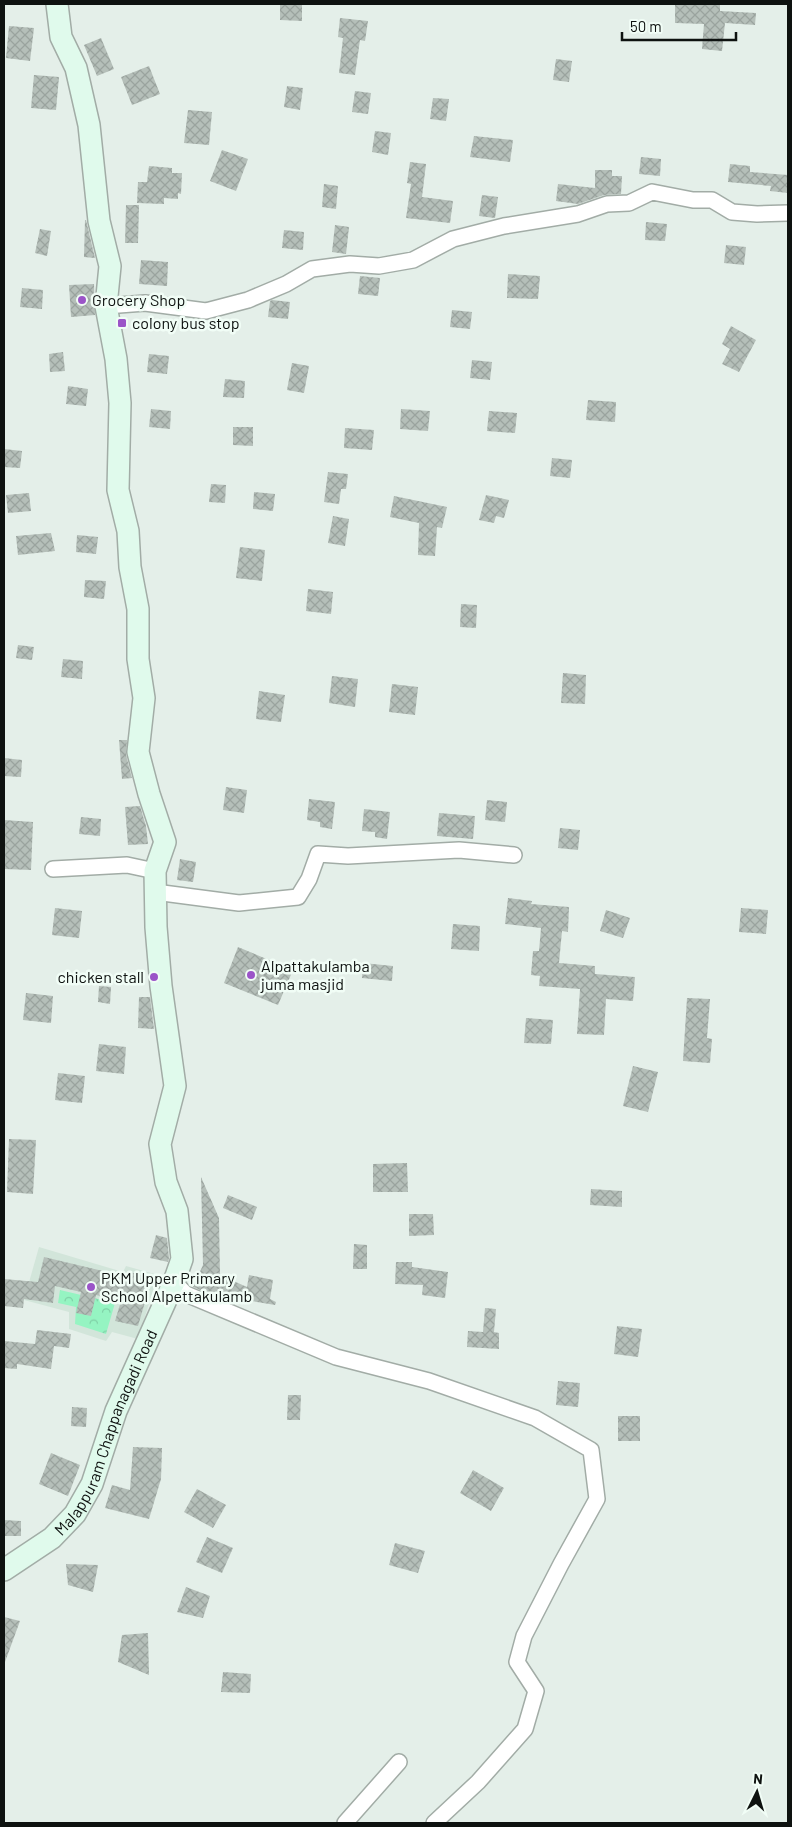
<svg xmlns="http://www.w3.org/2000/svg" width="792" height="1827" font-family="Barlow,sans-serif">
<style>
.built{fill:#d2e5da}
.park{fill:url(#park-crowns)}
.building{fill:url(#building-cross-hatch)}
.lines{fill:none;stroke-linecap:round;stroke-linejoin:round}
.street-casing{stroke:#a2aca6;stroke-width:18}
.secondary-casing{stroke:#a2aca6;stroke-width:24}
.street{stroke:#fff;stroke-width:15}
.secondary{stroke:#e0faec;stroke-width:21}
.poi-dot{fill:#9b54c8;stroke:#f1fdf6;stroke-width:2}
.labels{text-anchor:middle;stroke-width:5;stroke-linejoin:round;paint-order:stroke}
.poi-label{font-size:16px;fill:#0e1210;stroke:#f1fdf6;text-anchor:start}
.street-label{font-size:16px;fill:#0e1210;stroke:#f1fdf6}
</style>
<defs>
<pattern id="park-crowns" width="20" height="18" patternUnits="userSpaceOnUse" patternTransform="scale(1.25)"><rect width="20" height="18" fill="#95f4c2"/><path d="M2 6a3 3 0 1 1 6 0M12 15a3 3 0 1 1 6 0" fill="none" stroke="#7fd0a6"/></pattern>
<pattern id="building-cross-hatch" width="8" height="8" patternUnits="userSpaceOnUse" patternTransform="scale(1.25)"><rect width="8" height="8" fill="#b5bfb9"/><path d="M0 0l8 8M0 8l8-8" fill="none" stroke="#9aa39e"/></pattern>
</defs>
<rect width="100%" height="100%" fill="#e4efe9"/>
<!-- built -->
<path class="built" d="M39 1247 123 1272 126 1266 158 1275 138 1339 112 1332 106 1341 69 1329V1312L24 1300Z"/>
<!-- park -->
<path class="park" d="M60 1290 115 1303 106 1334 75 1324 76 1307 58 1303Z"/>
<!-- building -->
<path class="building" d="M280 4H302V21L280 20Z
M675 4H720V11L756 13 755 25 725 23 722 51 702 49 704 24 675 23Z
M340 18 368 21 365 41 360 40 355 75 339 73 343 38 338 37Z
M9 26 34 28 30 61 6 58Z
M101 38 114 69 97 76 84 45Z
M556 59 572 61 569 82 553 80Z
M149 66 160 94 132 105 121 77Z
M34 75 59 77 56 110 31 108Z
M287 86 303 88 300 110 284 107Z
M355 91 371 93 368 114 352 112Z
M433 98 449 99 446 121 430 119Z
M188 110 212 112 209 145 184 143Z
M375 131 391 133 388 155 372 152Z
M474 136 513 140 510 162 470 157Z
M222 150 248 159 236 191 210 181Z
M641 157 661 159 660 176 639 174Z
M410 162 426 164 422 197 453 201 450 223 406 218 411 184 407 183Z
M730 164 750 166V172L788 175V193L770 191 771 186 728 182Z
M149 166 172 168V173H182L181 194 178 193V199L164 198V204L137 203 138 182H147Z
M595 170H612V176H622L621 194 604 195 578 204 556 201 558 184 595 188Z
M324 184 338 186 336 209 322 207Z
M482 195 498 197 495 218 479 216Z
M126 205H139L138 243H125Z
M85 220H86L95 258 84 257Z
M646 222 667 224 665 241 645 240Z
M335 225 349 227 346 254 332 252Z
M40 229 51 231 47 256 35 253Z
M284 230 304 232 303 250 282 248Z
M726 245 746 247 744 265 724 263Z
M141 260 168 262 167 286 139 284Z
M508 274 540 276 538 299 507 298Z
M360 276 380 278 378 296 358 294Z
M94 284 95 315 71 317 69 285Z
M22 288 43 290 42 309 20 307Z
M272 300 290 302 288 319 268 317 270 301Z
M452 310 472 312 470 329 450 327Z
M731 326 756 340 739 372 722 364 730 349 722 344Z
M63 352 65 371 50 372 49 354Z
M149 354 169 356 167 374 147 372Z
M472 360 492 362 490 380 470 378Z
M292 363 309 366 304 393 287 390Z
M225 379 245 381 244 398 223 397Z
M68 386 88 389 86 406 66 404Z
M588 400 616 402 615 422 586 420Z
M151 409 171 411 170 429 149 427Z
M401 409 430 411 428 431 400 429Z
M489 411 517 413 515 433 487 431Z
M233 427H253V446L233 445Z
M345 428 374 430 372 450 344 448Z
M4 449 22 451 20 468 4 467Z
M552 458 572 460 570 478 550 476Z
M328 472 348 474 346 489H341L339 504 324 502Z
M211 484 226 485 225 503 209 502Z
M254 492 275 494 273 511 253 509Z
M29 493 31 511 8 513 6 495Z
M486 495 509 500 504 518 496 516 494 523 479 520Z
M394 496 447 507 442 528 437 527 435 556 418 555 419 523 390 517Z
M333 516 349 519 345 546 328 543Z
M51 533 55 551 18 555 16 536Z
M77 535 98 537 96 554 76 552Z
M240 547 265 550 262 581 236 578Z
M85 580 106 581 104 599 84 597Z
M308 589 333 592 331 614 306 611Z
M461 604 477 605 476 628 460 627Z
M18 645 34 647 32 660 16 658Z
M63 659 83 661 82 679 61 677Z
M563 673 586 675 585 704 561 703Z
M332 676 358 679 355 707 329 703Z
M392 684 418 687 415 715 389 712Z
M259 691 285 695 281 722 256 719Z
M119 740H127L126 755 132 778 122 779Z
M4 758 22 760 21 777 4 776Z
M226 787 247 790 244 813 223 810Z
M309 799 335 802 332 829 320 827V822L307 820Z
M487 800 507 802 505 822 485 820Z
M140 806 146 826 148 844 128 845 125 807Z
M364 809 390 812 387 839 375 837V832L362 831Z
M439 813 475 816 473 839 437 836Z
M81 817 101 819 100 836 79 834Z
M4 820 33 822 31 870 4 869Z
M560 828 580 830 578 850 558 848Z
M180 859 196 862 193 882 177 880Z
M508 898 532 901 531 904 569 907 568 932 562 931 559 963 595 966V974L635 977 633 1001 606 999 604 1035 577 1034 580 989 539 986 540 976 531 975 533 951H539L541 928 505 924Z
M55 908 82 911 79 938 52 935Z
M741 908 768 910 766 934 739 932Z
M606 910 630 918 623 938 600 931Z
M453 924 480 926 479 951 451 949Z
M238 947 293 970 278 1005 224 983Z
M363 963 393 966 392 981 362 978Z
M99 986 111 987 110 1004 98 1002Z
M26 993 53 996 51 1023 23 1020Z
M139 997H150L154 1029 138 1028Z
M687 998 710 999 707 1038 712 1039 710 1063 683 1061Z
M526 1018 553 1020 551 1044 524 1043Z
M99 1044 126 1047 124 1074 96 1071Z
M633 1066 658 1072 648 1112 623 1106Z
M58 1073 85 1076 82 1103 55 1100Z
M9 1139 36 1140 33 1194 7 1192Z
M407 1163 408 1192H373V1164Z
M201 1177 219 1218 220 1275 247 1287 249 1275 273 1280 270 1299 276 1302 275 1305 228 1297 227 1301 193 1287 203 1265Z
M591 1189 622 1191V1207L590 1205Z
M228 1195 257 1207 252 1220 223 1208Z
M409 1214H433L434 1235 409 1236Z
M156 1235 167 1238 169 1258 168 1262 150 1258Z
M354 1244 367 1245V1269H353Z
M44 1257 128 1277 130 1272 152 1278 138 1326 115 1321 121 1301 96 1295 91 1316 76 1313 81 1292 55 1286 53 1303 24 1299 23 1308 4 1306V1279L38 1282Z
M396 1262H412V1267L448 1272 445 1298 422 1295 423 1285 395 1284Z
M485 1308 496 1309 494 1332 499 1333V1349L467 1347 468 1331 483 1332Z
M617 1326 642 1329 638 1357 614 1354Z
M37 1330 71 1334 69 1348 54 1346 51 1369 17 1364V1369L4 1368V1341L35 1344Z
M558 1381 580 1383 578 1407 556 1405Z
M288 1395H301L300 1420H287Z
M72 1407 87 1408 86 1427 71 1426Z
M618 1416H640V1441H618Z
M133 1447 162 1448 161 1479 149 1519 105 1508 112 1485 130 1490Z
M51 1453 80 1465 68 1496 39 1484Z
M473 1470 504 1488 491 1511 460 1493Z
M197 1489 226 1505 213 1528 184 1512Z
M4 1520 21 1521V1536H4Z
M207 1537 233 1548 222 1573 196 1562Z
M395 1543 425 1551 418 1573 389 1565Z
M66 1564 98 1565 93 1592 68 1585Z
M186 1587 210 1596 203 1618 177 1612Z
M4 1617 20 1621 5 1662 4 1661Z
M148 1633 149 1675 118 1662 122 1635Z
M223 1672 251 1674 250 1693 221 1692Z"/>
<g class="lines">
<defs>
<path id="street" d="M106 306 145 303 206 311 248 300 286 284 312 269 350 264 379 266 413 260 453 239 504 226 578 214 607 204 629 203 652 192 693 200H712L732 212 757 214 788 213
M53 869 127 865 155 871
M155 892 239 903 298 897 309 879 318 854 348 856 459 850 514 855
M174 1282 186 1294 336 1357 429 1381 535 1418 591 1450 597 1499 561 1564 524 1636 517 1662 536 1691 525 1729 478 1782 434 1823
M345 1823 399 1762"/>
<g id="secondary">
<path id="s1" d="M4 1570 52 1538 75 1514 92 1484 116 1411 174 1282 182 1259 177 1211 166 1182 160 1144 175 1086 161 986 156 927 155 871 165 842 149 794 138 752 144 698 138 659V609L130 567 128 531 118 490 120 403 116 359 106 306 110 266 99 221 89 125 76 68 61 37 57 4"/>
</g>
</defs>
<!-- street casing -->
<use href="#street" class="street-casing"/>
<!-- secondary casing -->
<use href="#secondary" class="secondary-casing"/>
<!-- street -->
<use href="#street" class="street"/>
<!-- secondary -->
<use href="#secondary" class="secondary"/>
</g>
<!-- markers -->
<g class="poi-dot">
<circle cx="82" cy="300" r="5"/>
<rect x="117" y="318" width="10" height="10" rx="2.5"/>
<circle cx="251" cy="975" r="5"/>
<circle cx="154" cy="977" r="5"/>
<circle cx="91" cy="1287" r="5"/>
</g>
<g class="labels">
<!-- poi labels -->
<g class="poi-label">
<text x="92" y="306">Grocery Shop</text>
<text x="132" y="329">colony bus stop</text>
<text x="261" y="972">Alpattakulamba<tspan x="261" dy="18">juma masjid</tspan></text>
<text x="144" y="983" text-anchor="end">chicken stall</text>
<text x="101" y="1284">PKM Upper Primary<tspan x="101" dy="18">School Alpettakulamb</tspan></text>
</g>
<!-- street labels -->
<g class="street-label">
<text dy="6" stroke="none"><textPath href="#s1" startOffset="178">Malappuram Chappanagadi Road</textPath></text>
</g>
</g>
<!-- border -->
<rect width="792" height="1827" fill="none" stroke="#0e1210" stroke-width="10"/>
<!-- north arrow -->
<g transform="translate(757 1792) rotate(5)" stroke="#f1fdf6" stroke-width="4" paint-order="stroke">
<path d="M0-4L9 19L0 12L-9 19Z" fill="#0e1210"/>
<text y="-8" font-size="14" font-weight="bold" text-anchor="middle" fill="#0e1210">N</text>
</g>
<!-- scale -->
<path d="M622 32v8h114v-8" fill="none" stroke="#0e1210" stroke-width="2.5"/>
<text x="630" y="32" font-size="15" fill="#0e1210" stroke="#f1fdf6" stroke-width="4" paint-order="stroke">50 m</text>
</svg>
